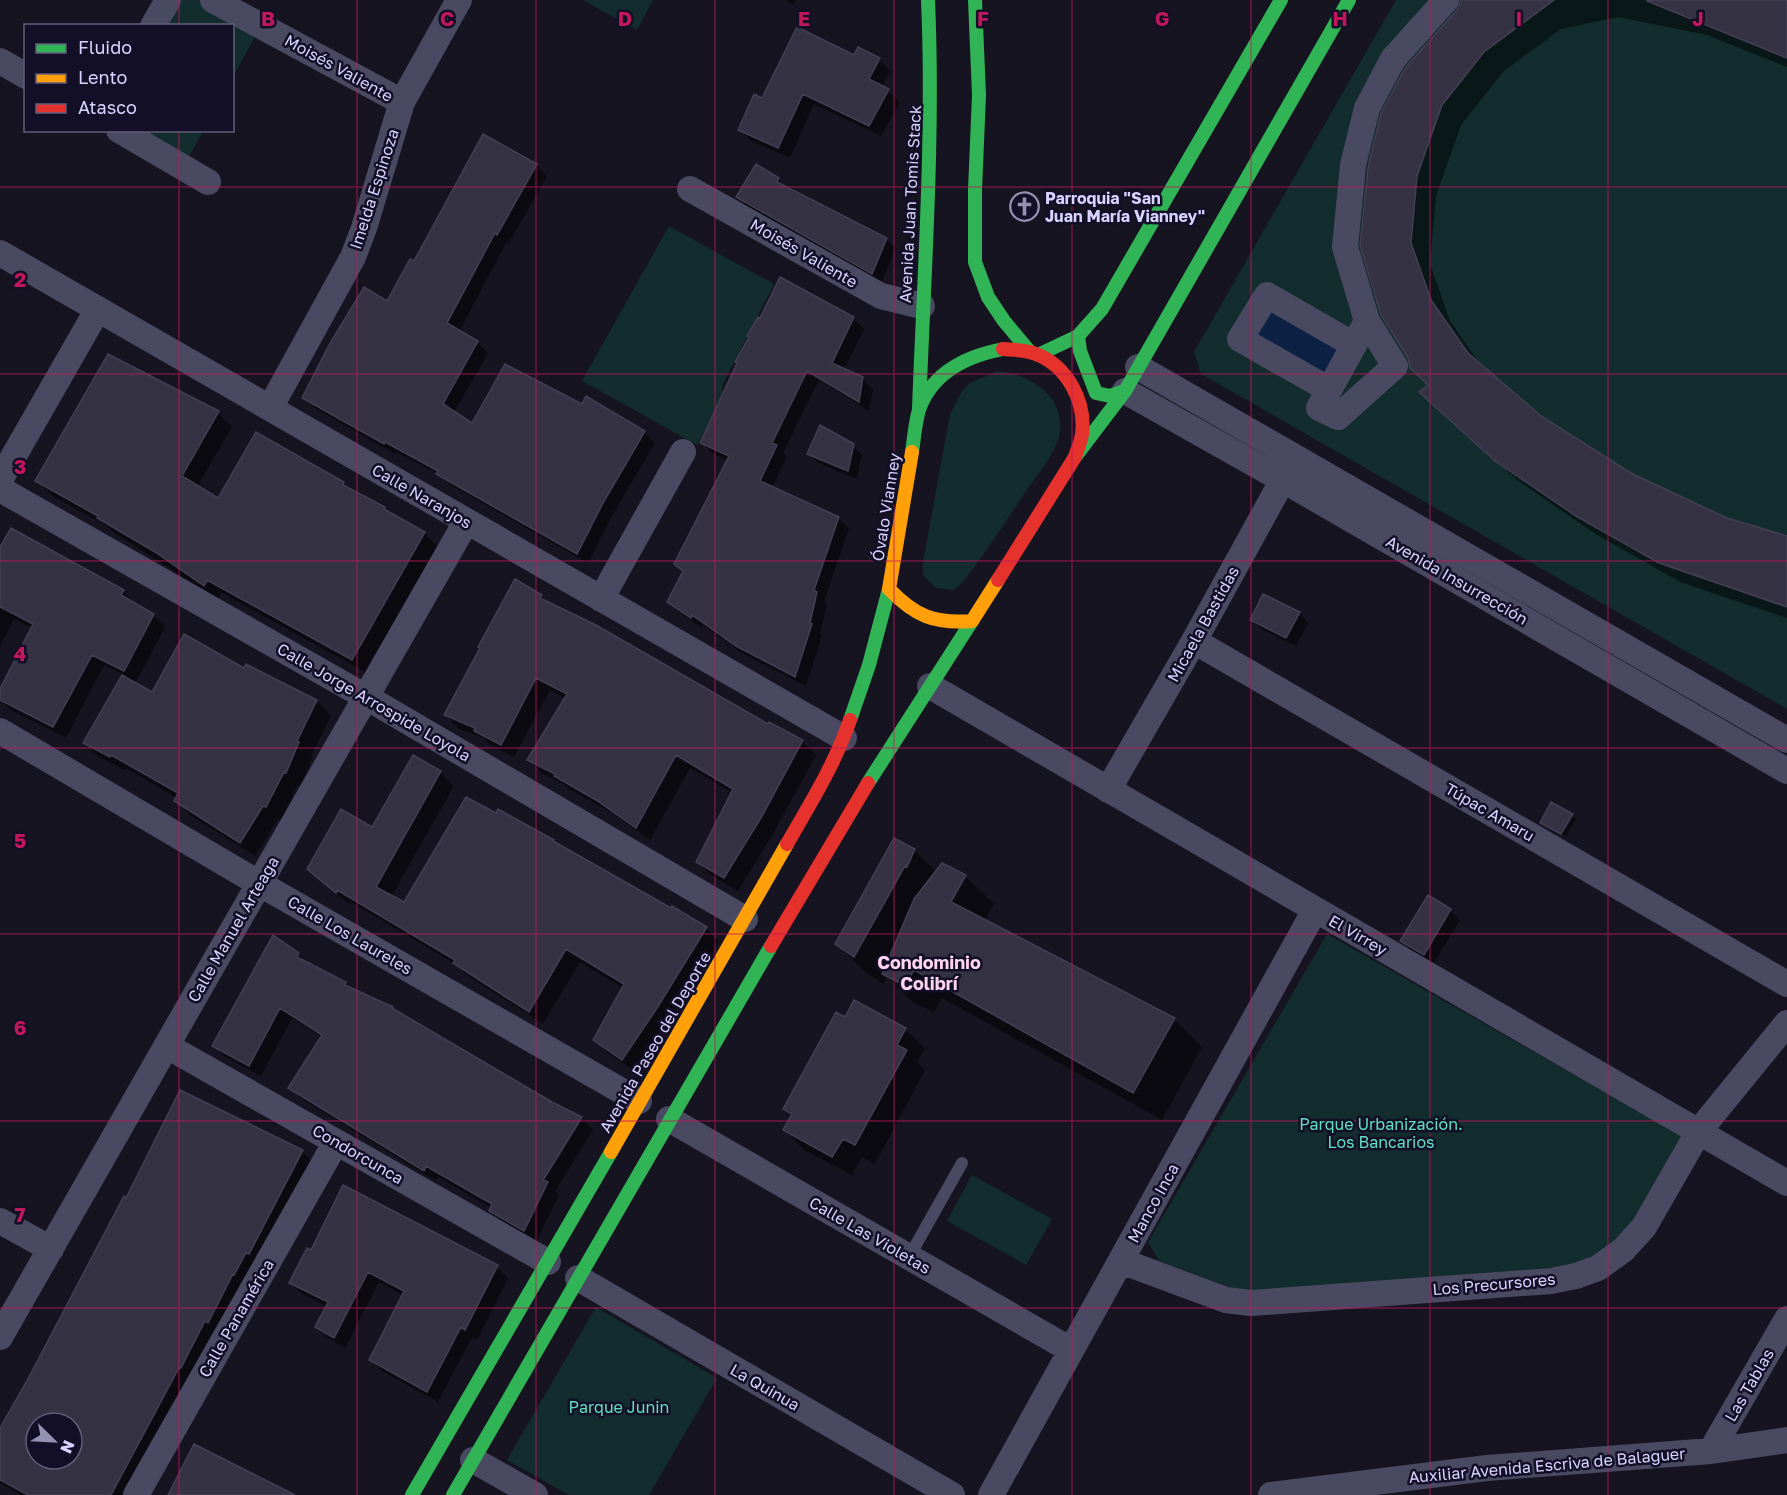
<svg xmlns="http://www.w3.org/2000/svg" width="1787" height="1495" font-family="'Golos Text',sans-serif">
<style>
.green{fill:#132c2d}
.water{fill:#0d2144}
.shadow{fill:#0007;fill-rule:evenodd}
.building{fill:#343243;stroke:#433f54;stroke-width:1.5;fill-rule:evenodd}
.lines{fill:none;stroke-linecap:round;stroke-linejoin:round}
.lane{stroke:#4a4962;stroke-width:12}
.street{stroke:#4a4962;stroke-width:26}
.fast{stroke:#30b455;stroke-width:14}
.slow{stroke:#ff9f0a;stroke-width:14}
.jam{stroke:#e5322d;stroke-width:14}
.grid{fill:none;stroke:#c2185b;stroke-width:1.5;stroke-opacity:0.55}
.labels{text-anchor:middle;stroke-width:5;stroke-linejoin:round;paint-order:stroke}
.street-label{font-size:16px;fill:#d9d4ff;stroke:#130f26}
.poi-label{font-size:16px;font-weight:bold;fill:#d9d4ff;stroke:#130f26;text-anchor:start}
.park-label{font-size:16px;fill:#5fe0c0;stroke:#130f26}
.neighbourhood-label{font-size:18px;font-weight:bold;fill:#ffd6f0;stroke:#130f26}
.grid-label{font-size:20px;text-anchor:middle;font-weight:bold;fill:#c2185b;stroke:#130f26;stroke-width:5;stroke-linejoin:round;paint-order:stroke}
</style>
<rect width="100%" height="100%" fill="#161421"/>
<!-- green -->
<path class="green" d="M173 0H201L258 31 233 77 232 26H159Z
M583 0H653L637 30Z
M1396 0H1787V709L1201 374 1194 352Z
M133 131H203L187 160Z
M669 226 774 284 723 384 721 398 697 445 582 381Z
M998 371C1028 374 1064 394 1060 431 1058 451 1035 478 1024 494 1004 524 985 554 963 582L954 590 936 588 923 575V562L950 414 962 391 970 383Z
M1327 934 1683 1137C1664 1170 1642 1221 1614 1247 1600 1259 1576 1263 1558 1267L1246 1293 1159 1261 1148 1242Z
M972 1175 1052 1219 1026 1265 947 1221Z
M596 1307 717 1378 649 1495H569L507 1460Z"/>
<!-- water -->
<path class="water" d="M1272 304 1345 348 1324 384 1251 340Z"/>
<!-- shadow -->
<path class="shadow" d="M785 0H796L794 5Z
M1463 0H1787V67L1707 35 1618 17 1561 29 1504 71 1461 125 1436 196 1430 264 1450 321 1482 367 1540 417 1630 474 1726 519 1787 537V618L1680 582 1597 535 1517 480 1441 411 1430 386 1409 357 1382 314Z
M855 57 879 59 890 71 882 87 900 102 881 136 814 104 790 158 751 141 740 130 763 100Z
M536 165 547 176 508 244 506 243 459 332 477 342 488 353 454 413 473 425 582 406 644 432 655 443 613 514 588 563 449 484 440 475 396 452 395 454 315 408 304 397 388 303 414 263Z
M756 166 779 180 788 189 886 239 896 248 882 282 747 207 738 197Z
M780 279 854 319 864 329 844 370 862 378 873 389 869 411 819 380 783 453 787 457 772 488 839 518 849 529 824 601 827 604 820 634 822 636 806 686 742 653 703 625 702 628 679 612 668 602 684 572 728 461 712 453 702 443Z
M218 413 232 427 197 487 218 500 343 483 351 491 425 534 439 548 367 673 222 593 218 599 113 532 107 526 51 495 37 480Z
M853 446 862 455 857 479 818 463 809 454Z
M0 550 123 591 135 603 134 605 153 615 165 627 135 684 152 694 245 670 247 666 317 701 331 716 311 756 313 757 300 786 298 785 281 821 278 819 255 856 190 815 176 801 177 798 126 768 124 770 99 757 85 743 124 675 104 665 66 738 9 709 0 700V692L33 628 14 619 0 646Z
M541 596 549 604 769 726 802 741 816 755 774 832 738 891 711 875 697 862 733 793 690 768 650 840 612 813 569 789 564 784 543 774 529 760 566 699 550 690 514 757 489 744 484 738 459 729 446 715Z
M1299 613 1308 623 1296 646 1261 629 1252 620Z
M440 772 454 786 391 897 404 904 706 928 719 942 670 1021 636 1072 608 1053 594 1040 623 988 580 962 543 1024 468 976 457 965 351 902 350 905 309 869 373 829Z
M1572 815 1576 819 1566 837 1542 822Z
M914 850 937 873 965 876 994 904 984 921 1174 1019 1202 1047 1162 1120 942 998 934 1013 913 1002 887 977 883 984 865 972 837 944Z
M1428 897 1450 910 1460 920 1434 963 1412 951 1402 941Z
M298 954 307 963 346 983 353 990 581 1118 593 1130 555 1191 559 1195 536 1242 502 1223 491 1211 492 1208 438 1177 436 1181 302 1099 290 1088 322 1037 292 1018 261 1076 225 1057 213 1045ZM578 1120H582L540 1187 538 1185Z
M855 1002 905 1029 925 1049 917 1062 925 1070 875 1164 862 1157 852 1175 804 1150 785 1130 793 1116 785 1109 846 1019Z
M302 1151 313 1162 127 1495H21L0 1483V1428L31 1378 127 1200ZM36 1423H72V1459H36Z
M307 1250 497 1267 508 1278 477 1340 472 1337 438 1402 382 1371 370 1360 404 1295 379 1282 345 1348 328 1338 317 1327 327 1306 302 1294 291 1283Z"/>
<!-- building -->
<path class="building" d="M1461 0H1554L1484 52 1442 105 1417 176 1411 243 1431 300 1468 353 1541 416 1631 473 1727 518 1787 536V607L1659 563 1576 516 1495 461 1419 392 1428 385 1410 368 1408 358 1381 315 1360 246 1368 168 1381 113 1405 68 1457 10Z
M1648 0H1787V58L1647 1Z
M797 27 854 55 858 47 880 58 869 79 889 89 869 126 803 94 778 148 738 130 754 94 762 98Z
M483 134 537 164 497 235 495 233 447 323 478 341 443 404 472 423 505 364 582 404 586 396 645 431 603 503 577 554 436 474 438 471 385 442 384 444 302 398 329 345 364 287 387 301 410 259 414 261Z
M756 164 779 178 777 182 887 238 872 274 736 197Z
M780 277 854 317 832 363 863 377 859 402 807 371 772 443 777 445 760 481 839 517 814 590 817 592 810 623 812 624 795 677 736 646 692 615 691 618 667 602 683 571 674 564 729 456 700 443 737 363 735 362 749 337 747 336 758 317 760 318Z
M108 354 219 411 182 476 218 498 256 432 344 482 343 485 385 507 384 509 425 532 352 660 207 580 204 586 155 552 97 518 98 516 35 481Z
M820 425 854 444 848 471 807 454Z
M11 528 124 590 121 595 154 614 124 671 92 655 53 727 0 700V689L33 624 0 607V547Z
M515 579 542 595 540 598 596 625 768 724 769 722 803 740 761 818 724 878 696 862 733 789 676 755 636 828 596 800 554 776 555 774 527 760 567 694 536 678 501 745 474 731 475 728 444 715 480 648 478 647Z
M1263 594 1300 612 1286 638 1250 620Z
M184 634 244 668 246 664 317 700 297 741 299 742 286 773 284 772 266 807 263 806 240 843 174 801 178 793 111 755 110 757 83 743 122 675 152 692Z
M413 755 441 771 376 887 404 902 466 797 496 813 498 809 554 840 553 841 671 908 672 906 707 927 657 1008 622 1060 593 1040 624 984 566 949 529 1012 453 963 455 960 337 890 336 893 307 869 341 809 372 827Z
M1551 802 1573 814 1561 834 1540 823Z
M894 838 915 849 907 867 905 866 854 957 835 944Z
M942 863 966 875 951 902 1175 1018 1133 1093 914 970 905 986 882 974 914 899Z
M1428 895 1451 909 1424 955 1400 941Z
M273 935 299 953 297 957 346 982 345 985 393 1007 392 1008 552 1102 582 1117 543 1180 548 1182 524 1231 489 1211 492 1204 426 1166 424 1171 288 1088 322 1035 280 1008 249 1066 212 1046Z
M854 1000 906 1028 897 1045 907 1050 855 1145 843 1139 832 1157 783 1130 792 1114 783 1109 836 1012 845 1017Z
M180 1090 303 1150 249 1254 246 1253 234 1275 233 1274 208 1323 205 1321 181 1368H179L111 1495H28L0 1480V1428L29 1377 124 1196 126 1198ZM36 1423H72V1459H36Z
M343 1185 498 1265 465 1330 461 1327 427 1392 369 1360 404 1291 368 1272 334 1338 315 1327 328 1302 289 1283 307 1248 311 1250Z
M194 1444 295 1495H168Z"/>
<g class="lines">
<!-- lane -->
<path class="lane" d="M909 1257 962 1163"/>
<!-- street -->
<path class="street" d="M213 0 402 102
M153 26 168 0
M0 61 26 76
M119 130 208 182
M690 189 881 296 922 306
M0 253 844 738
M1367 321 1345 247 1353 165 1367 108 1393 59 1446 0
M1138 367 1787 740
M1328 389 1240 339 1267 295 1354 345 1319 408 1338 417 1395 366 1367 321 1354 345
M1125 391 1283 480 1787 771
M270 408 353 257 364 228 402 102 459 0
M0 480 98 309
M0 489 366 697 745 919
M601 599 683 452
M1194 641 1787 984
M930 686 1787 1183
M0 731 260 884 639 1101
M1108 790 1194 641 1291 465
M167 1046 548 1262
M669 1119 1071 1350
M0 1221 51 1249
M1121 1261 1226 1300 1251 1303 1551 1281 1576 1276 1598 1268 1623 1250 1644 1227 1699 1131 1787 1023
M578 1278 952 1495
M0 1337 466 522
M1711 1451 1787 1319
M473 1460 535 1495
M136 1495 336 1142
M991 1495 1315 910
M1271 1495 1487 1468 1711 1451 1787 1440"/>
<!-- fast -->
<path class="fast" d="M975 0 979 95 975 190V262L988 297 1004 321 1030 352
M1078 336 1080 351 1096 393 1110 396 1125 391
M1038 355 1078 336 1102 309 1281 0
M919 409C924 273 934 137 928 0
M912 452C914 439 915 423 919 410 932 372 967 356 1003 349
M1075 457 1125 391 1349 0
M850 720 869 665 889 589
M868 783 972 621
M412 1495 611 1152
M453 1495 771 946"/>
<!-- slow -->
<path class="slow" d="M912 452 889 589C915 616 934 624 972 621L998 580
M611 1152 787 844"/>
<!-- jam -->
<path class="jam" d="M998 580 1075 457C1077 450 1081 442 1082 434 1086 401 1067 366 1036 354 1026 350 1014 350 1003 349
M787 844C810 804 835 764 850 720
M771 946 868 783"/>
</g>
<!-- grid -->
<path class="grid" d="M179 0V26M357 0V1495M536 0V1495M715 0V1495M894 0V1495M1072 0V1495M1251 0V1495M1430 0V1495M1608 0V1495M179 130V1495M0 187H1787M0 374H1787M0 561H1787M0 748H1787M0 934H1787M0 1121H1787M0 1308H1787"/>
<!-- icons -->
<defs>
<symbol id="church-ring" viewBox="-11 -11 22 22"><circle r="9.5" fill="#130f26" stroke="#9591b1" stroke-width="1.5"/><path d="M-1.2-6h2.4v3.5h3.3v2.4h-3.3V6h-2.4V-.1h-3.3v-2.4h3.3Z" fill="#9591b1"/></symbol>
</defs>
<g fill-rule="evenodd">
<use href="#church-ring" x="1008" y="190" width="33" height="33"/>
</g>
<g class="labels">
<!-- street labels -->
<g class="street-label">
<text transform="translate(339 68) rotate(29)" y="6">Moisés Valiente</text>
<text transform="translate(374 189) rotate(-72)" y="6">Imelda Espinoza</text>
<text transform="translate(910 204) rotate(-87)" y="6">Avenida Juan Tomis Stack</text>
<text transform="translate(804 253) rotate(30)" y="6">Moisés Valiente</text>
<text transform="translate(422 496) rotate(30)" y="6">Calle Naranjos</text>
<text transform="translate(886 507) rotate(-81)" y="6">Óvalo Vianney</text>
<text transform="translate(1457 580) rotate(30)" y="6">Avenida Insurrección</text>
<text transform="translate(1203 624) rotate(-61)" y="6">Micaela Bastidas</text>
<text transform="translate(374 702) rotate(30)" y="6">Calle Jorge Arrospide Loyola</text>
<text transform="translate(1490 812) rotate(30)" y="6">Túpac Amaru</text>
<text transform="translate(233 929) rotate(-60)" y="6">Calle Manuel Arteaga</text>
<text transform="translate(350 935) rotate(30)" y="6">Calle Los Laureles</text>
<text transform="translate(1358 935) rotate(30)" y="6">El Virrey</text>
<text transform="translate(655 1042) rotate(-60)" y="6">Avenida Paseo del Deporte</text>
<text transform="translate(358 1154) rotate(30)" y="6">Condorcunca</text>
<text transform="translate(1153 1203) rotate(-61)" y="6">Manco Inca</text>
<text transform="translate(870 1235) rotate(30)" y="6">Calle Las Violetas</text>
<text transform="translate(1494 1284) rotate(-5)" y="6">Los Precursores</text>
<text transform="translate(236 1318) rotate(-60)" y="6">Calle Panamérica</text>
<text transform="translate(1749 1385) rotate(-60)" y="6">Las Tablas</text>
<text transform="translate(765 1387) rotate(30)" y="6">La Quinua</text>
<text transform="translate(1547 1465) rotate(-5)" y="6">Auxiliar Avenida Escriva de Balaguer</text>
</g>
<!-- poi labels -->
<g class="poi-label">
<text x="1045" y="204">Parroquia "San<tspan x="1045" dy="18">Juan María Vianney"</tspan></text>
</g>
<!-- park labels -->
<g class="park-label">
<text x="1381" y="1130">Parque Urbanización.<tspan x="1381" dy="18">Los Bancarios</tspan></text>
<text x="619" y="1413">Parque Junin</text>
</g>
<!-- neighbourhood labels -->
<g class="neighbourhood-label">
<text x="929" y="969">Condominio<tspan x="929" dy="21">Colibrí</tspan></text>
</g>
</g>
<g class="grid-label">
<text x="268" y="26">B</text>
<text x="447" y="26">C</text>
<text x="625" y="26">D</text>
<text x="804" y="26">E</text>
<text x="983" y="26">F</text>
<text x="1162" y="26">G</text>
<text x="1340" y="26">H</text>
<text x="1519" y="26">I</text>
<text x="1698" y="26">J</text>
<text x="20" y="287">2</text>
<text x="20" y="474">3</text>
<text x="20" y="661">4</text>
<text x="20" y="848">5</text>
<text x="20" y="1035">6</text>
<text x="20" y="1222">7</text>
</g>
<!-- legend -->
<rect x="24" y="24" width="210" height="108" fill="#130f26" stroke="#625e7d" stroke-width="1.5"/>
<rect x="36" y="44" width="30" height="9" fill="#30b455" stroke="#625e7d" stroke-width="1.5"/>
<text x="78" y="54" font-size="18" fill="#d9d4ff">Fluido</text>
<rect x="36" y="74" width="30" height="9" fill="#ff9f0a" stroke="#625e7d" stroke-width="1.5"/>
<text x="78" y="84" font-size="18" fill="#d9d4ff">Lento</text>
<rect x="36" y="104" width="30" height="9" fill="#e5322d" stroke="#625e7d" stroke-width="1.5"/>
<text x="78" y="114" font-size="18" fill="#d9d4ff">Atasco</text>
<!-- north arrow -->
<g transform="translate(54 1441) rotate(114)"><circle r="28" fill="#130f26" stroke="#625e7d" stroke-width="1.5"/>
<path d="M0-4.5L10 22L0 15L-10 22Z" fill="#9591b1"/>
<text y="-9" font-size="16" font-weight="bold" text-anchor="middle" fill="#d9d4ff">N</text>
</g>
</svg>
